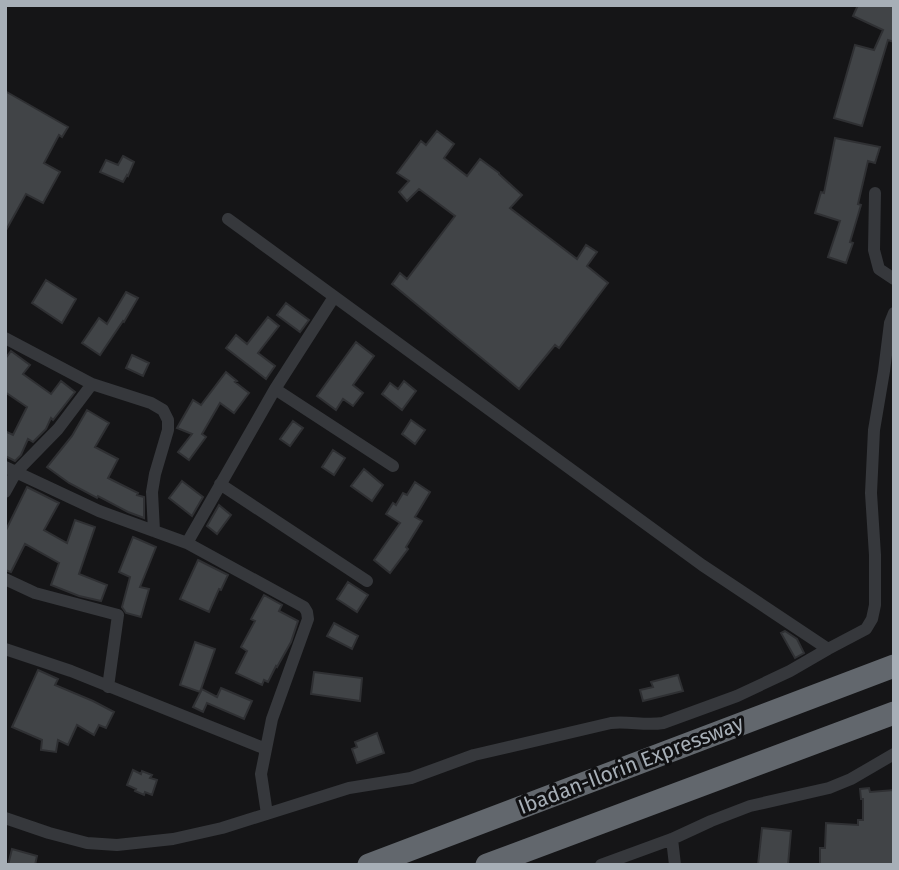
<svg xmlns="http://www.w3.org/2000/svg" width="899" height="870" font-family="'Fira Sans',sans-serif">
<style>
.building{fill:#414447;stroke:#2f3033;stroke-width:2}
.lines{fill:none;stroke-linecap:round;stroke-linejoin:round}
.minor{stroke:#36383c;stroke-width:12}
.motorway{stroke:#62676d;stroke-width:23}
.labels{text-anchor:middle;stroke-width:6;stroke-linejoin:round;paint-order:stroke}
.street-label{font-size:21px;fill:#a7afb7;stroke:#101012}
</style>
<rect width="100%" height="100%" fill="#151517"/>
<!-- building -->
<path class="building" d="M858 5H894V42L888 40 862 126 834 118 855 45 874 50 883 30 853 16Z
M5 91 68 127 62 137 59 135 44 163 60 172 43 203 26 194 5 232Z
M437 131 454 144 444 158 467 176 480 159 499 173V174L522 195 510 208 577 259 586 245 597 252 587 266 608 283 559 348 555 345 519 389 392 284 400 273 407 279 455 216 419 189 407 201 399 192 409 181 397 173 421 141 426 145Z
M835 138 880 147 875 163 868 161 858 204 861 205 850 242 853 243 846 263 828 257 840 221 815 213 821 192 824 193Z
M123 156 134 162 128 176 127 175 123 182 100 172 106 160 118 165Z
M46 280 76 299 62 323 32 303Z
M126 292 138 298 124 322 123 321 100 355 82 343 99 318 107 324Z
M286 303 309 320 300 332 277 315Z
M268 317 279 326 258 353 275 366 266 379 226 348 236 335 247 344Z
M356 342 374 356 353 385 363 393 353 406 343 399 336 410 317 396Z
M11 351 30 365 23 374 51 394 61 381 75 392 53 420 51 418 46 429 33 442 28 439 21 455 15 461 5 456V431L13 435 27 407 5 392V359Z
M132 355 149 363 143 376 126 368Z
M226 372 237 381 235 382 249 393 234 413 220 403 202 434 206 437 189 460 178 452 192 434 177 428 193 400 201 405Z
M404 381 416 391 402 410 382 394 390 383 398 389Z
M87 410 109 423 95 447 118 459 108 478 138 493 137 495 144 497V518L128 512 98 496 97 498 69 483 47 467 72 436Z
M411 420 425 430 415 444 402 434Z
M293 421 303 428 290 446 280 439Z
M333 450 345 458 334 475 322 467Z
M364 469 383 485 372 501 351 486Z
M182 481 203 497 192 516 169 498Z
M415 482 430 492 415 517 422 521 406 547 408 549 390 573 374 560 400 523 386 514 393 503 396 505 403 493 407 495Z
M27 487 59 503 44 530 67 543 75 520 95 527 79 574 107 585 101 601 79 596 51 585 59 563 25 544 11 572 5 570V532Z
M219 505 231 515 217 534 207 526Z
M133 537 156 547 140 587 149 589 141 617 126 613 122 607 130 577 119 572Z
M198 560 228 575 221 590 219 589 209 612 180 599Z
M348 582 368 595 357 612 337 599Z
M264 595 282 605 279 611 298 621 291 642 277 667 276 666 268 682 264 680 262 685 236 673 247 651 241 647 255 621 251 619Z
M334 623 358 636 352 649 327 636Z
M785 631 797 639 804 653 795 658 781 633Z
M195 642 215 649 200 692 180 685Z
M38 670 58 679 55 685 93 701 114 712 106 728 99 725 94 735 77 725 68 745 58 740 56 752 41 750 42 740 12 727Z
M314 672 362 678 360 701 311 694Z
M678 675 683 691 643 701 640 690 653 687 651 682Z
M221 688 252 701 244 719 207 703 203 712 193 707 202 689 217 697Z
M377 733 384 753 357 763 352 749 357 747 355 742Z
M133 770 141 774 142 771 152 775 150 778 157 780 152 795 145 792 144 795 135 791 136 789 127 785Z
M869 788 870 792 894 790V865H820V848H825L826 823 858 825V820H863V799H861L860 789Z
M762 828 791 831 788 865H758Z
M12 849 37 856 35 865H8Z"/>
<g class="lines">
<!-- minor -->
<path class="minor" d="M875 193 874 250 879 269 894 279
M228 219 702 565 828 649
M5 338 92 384 151 403 163 410 168 420V430L155 474 152 492 154 531
M275 389 393 466
M5 467 99 511 187 543 304 607 307 612 308 619 272 719 261 774 267 814
M220 484 367 581
M5 492 16 472 58 429 92 384
M187 543 275 389 334 297
M5 579 35 593 118 615 108 687
M5 649 71 671 266 749
M5 818 49 833 87 843 117 845 173 839 222 828 349 788 411 778 474 755 611 723C629 721 646 726 663 723L737 696 790 671 828 649 866 629 872 619 875 605V555L871 493 874 430 884 371 890 323 894 313
M672 839 675 865
M601 865 672 839 711 821 750 806 829 788 851 779 894 754"/>
<!-- motorway -->
<path class="motorway" d="M369 865 894 666
M487 865 894 713"/>
</g>
<g class="labels">
<!-- street labels -->
<g class="street-label">
<text transform="translate(631 765) rotate(-21)" y="7">Ibadan-Ilorin Expressway</text>
</g>
</g>
<!-- border -->
<rect width="899" height="870" fill="none" stroke="#a7afb7" stroke-width="14"/>
</svg>
